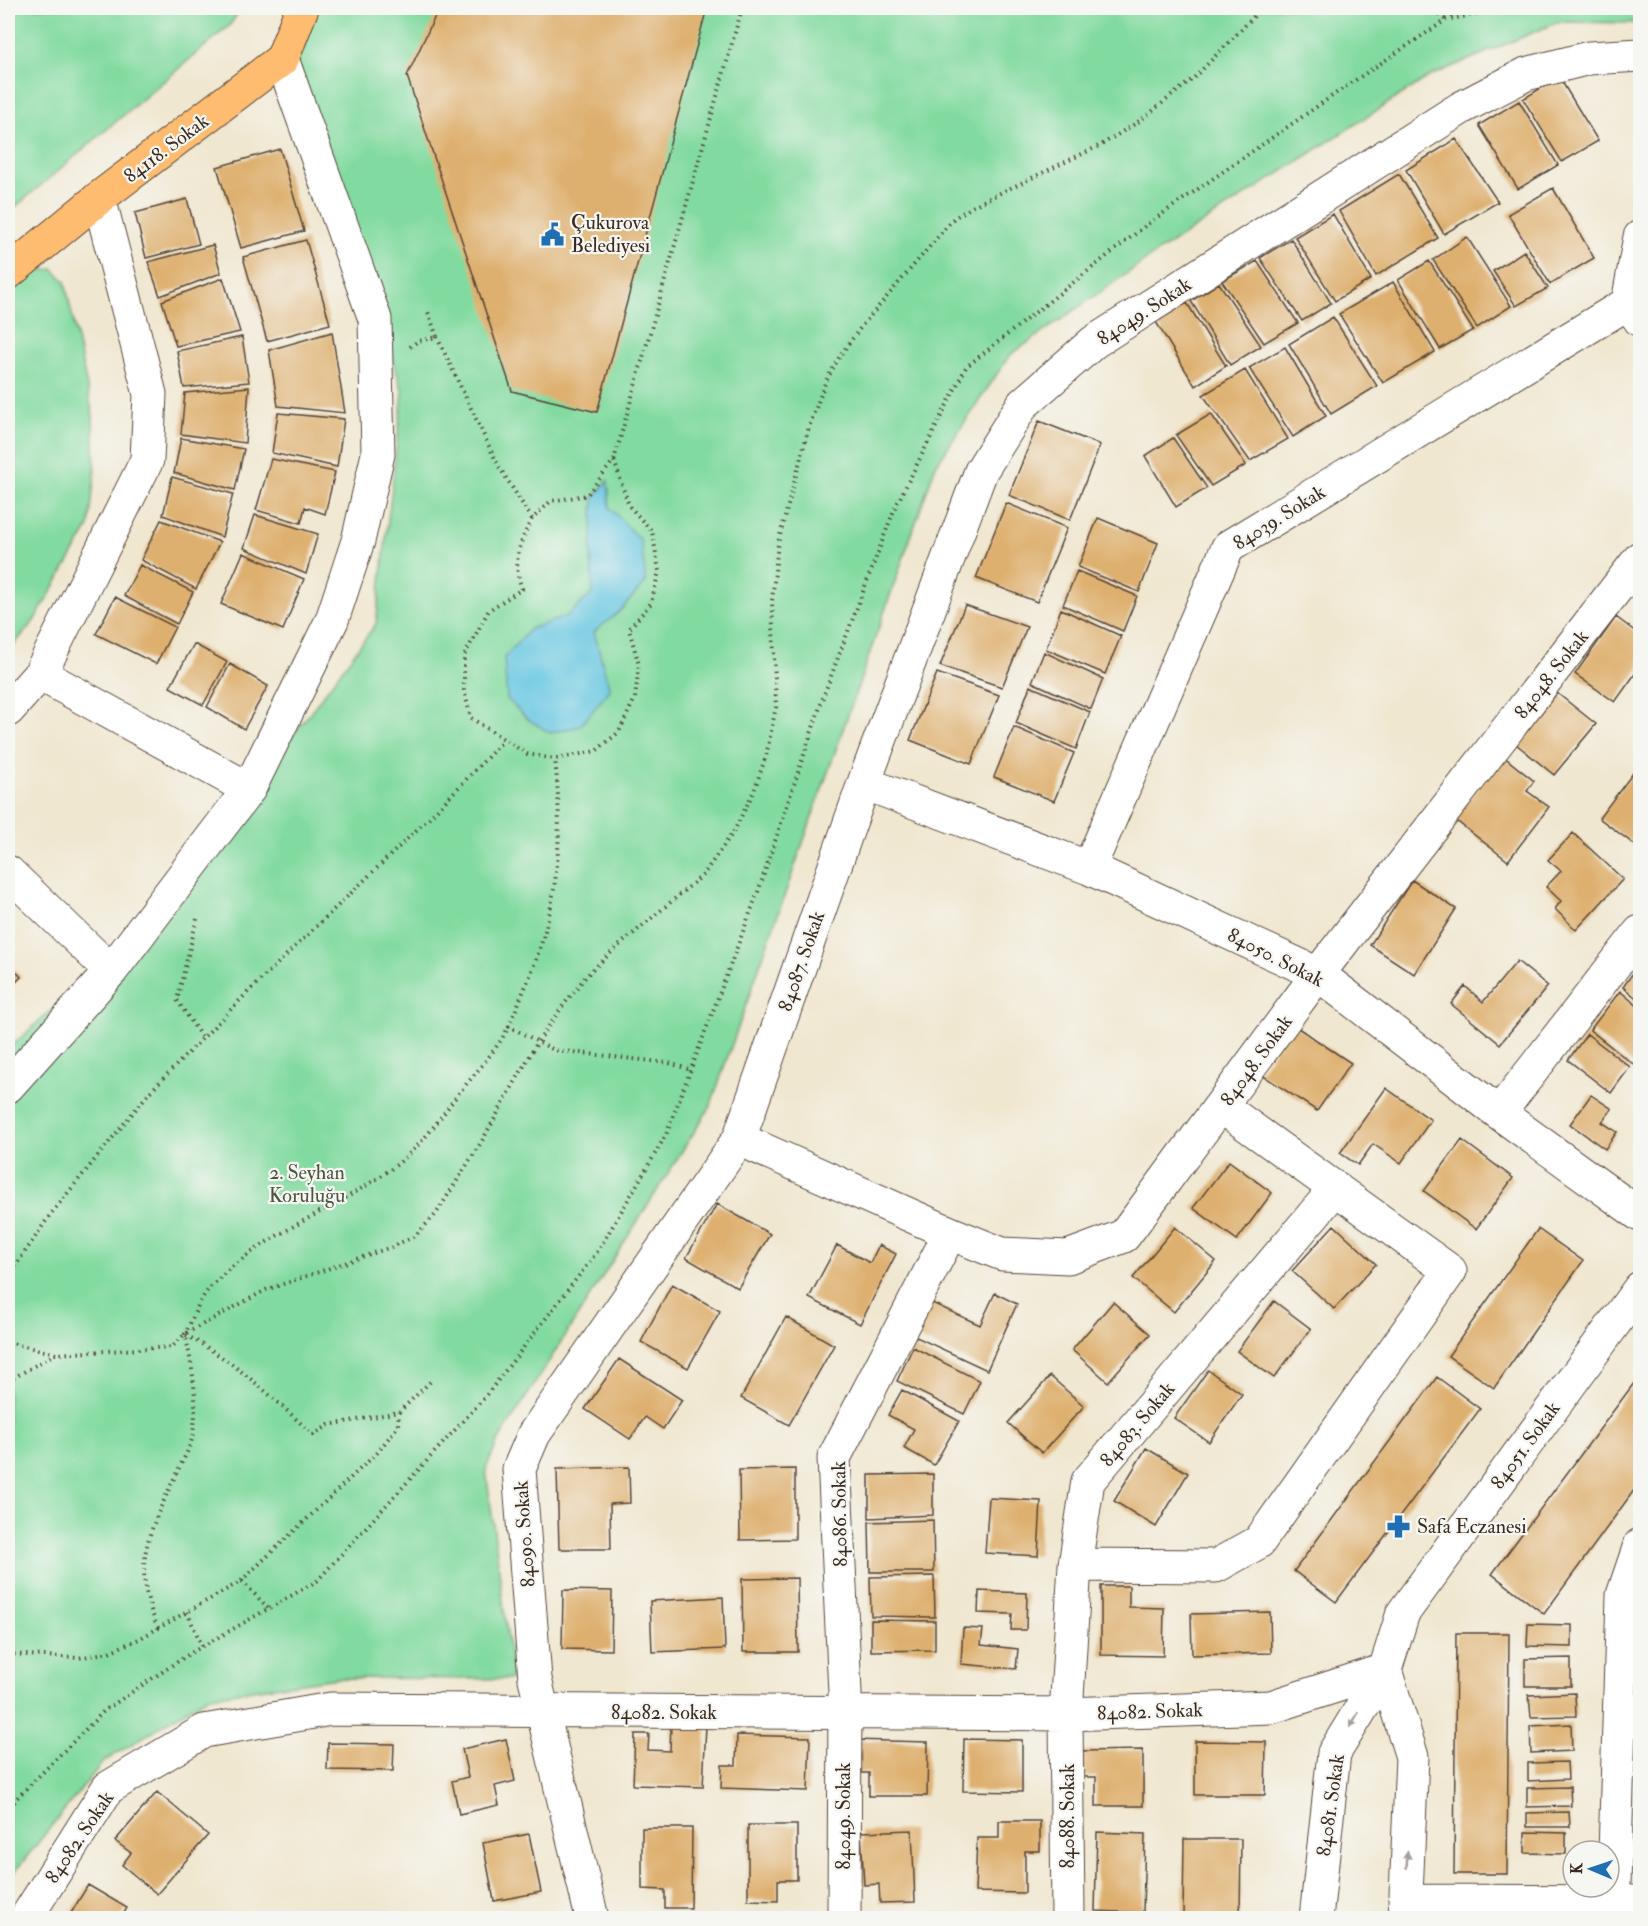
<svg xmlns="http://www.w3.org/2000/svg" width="1648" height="1926" font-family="'IM FELL Double Pica',serif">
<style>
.green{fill:#81da9f;stroke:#5e825e;stroke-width:1.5}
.water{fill:#63c6e1;stroke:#4f7880;stroke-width:1.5}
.building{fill:#deb06f}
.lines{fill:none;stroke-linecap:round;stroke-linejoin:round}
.minor-casing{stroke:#564639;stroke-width:35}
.major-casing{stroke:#564639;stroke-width:35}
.path{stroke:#564639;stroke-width:4;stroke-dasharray:1.5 4.5;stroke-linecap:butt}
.minor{stroke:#fff;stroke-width:33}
.major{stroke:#fdbc70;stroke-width:33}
.oneway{fill:#a79f9a}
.labels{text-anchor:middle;stroke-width:4.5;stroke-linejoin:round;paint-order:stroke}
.street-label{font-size:20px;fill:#3b2a1e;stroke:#f6f6f2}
.poi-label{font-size:20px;fill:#3b2a1e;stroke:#f6f6f2;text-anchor:start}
.park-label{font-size:20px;fill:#4c563e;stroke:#f6f6f2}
</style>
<rect width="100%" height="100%" fill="#f6f6f2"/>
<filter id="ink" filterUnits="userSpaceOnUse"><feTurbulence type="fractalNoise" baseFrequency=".0167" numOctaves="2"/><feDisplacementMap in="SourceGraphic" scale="12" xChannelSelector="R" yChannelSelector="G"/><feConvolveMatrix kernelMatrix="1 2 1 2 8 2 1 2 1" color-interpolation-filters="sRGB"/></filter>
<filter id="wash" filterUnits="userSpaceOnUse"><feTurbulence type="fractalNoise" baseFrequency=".008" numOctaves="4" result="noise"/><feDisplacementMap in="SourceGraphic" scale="24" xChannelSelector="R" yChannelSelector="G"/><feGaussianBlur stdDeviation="1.35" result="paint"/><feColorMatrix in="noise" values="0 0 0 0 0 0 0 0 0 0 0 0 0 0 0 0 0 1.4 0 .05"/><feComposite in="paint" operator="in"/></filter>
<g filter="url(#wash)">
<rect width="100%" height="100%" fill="#f0e7d0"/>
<!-- green -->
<path class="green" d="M8 8H241L230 25 8 213Z
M307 8H1640V23L1558 22 1430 76 1159 251 1009 356 936 465 710 1107 497 1443 486 1469 513 1679 338 1678 209 1696 103 1762 8 1880V1049L161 913 376 624 403 392 289 43Z
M53 269 65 281 93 416 95 473 89 527 34 621 8 652V292L31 271Z"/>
<!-- water -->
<path class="water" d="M608 481 610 508 641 541 646 582 618 613 594 632 610 690 580 726 550 733 527 719 507 699 504 658 530 629 567 616 593 593 591 551 594 497Z"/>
<g id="blocks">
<!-- building -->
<path class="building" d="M439 8H707L597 412 512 391 407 76Z
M1559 77 1598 141 1562 162 1523 99Z
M1519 101 1558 165 1518 189 1479 125Z
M1456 139 1498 202 1444 234 1406 170Z
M280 149 304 231 241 248 217 167Z
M1399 174 1438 238 1376 276 1339 211Z
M1553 188 1594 258 1550 284 1508 214Z
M187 199 199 244 146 258 135 213Z
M1333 214 1371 279 1335 301 1295 237Z
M1467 237 1511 306 1477 328 1433 260Z
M1291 239 1331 303 1302 321 1260 258Z
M306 240 330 324 267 341 243 257Z
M213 245 221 273 160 296 148 262Z
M1524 251 1548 288 1516 306 1493 271Z
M1257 261 1298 323 1264 343 1222 281Z
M1429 261 1473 330 1440 349 1398 280Z
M223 278 240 332 176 346 162 301Z
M1393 282 1435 352 1383 383 1339 314Z
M1219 283 1261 346 1230 365 1191 301Z
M1187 303 1226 366 1195 386 1156 322Z
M1333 317 1377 386 1331 414 1289 344Z
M332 332 345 413 278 406 269 350Z
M242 337 249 382 184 388 177 351Z
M1285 347 1326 416 1293 437 1249 368Z
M1245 370 1288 439 1250 461 1203 395Z
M249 387 245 443 181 434 185 393Z
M278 413 344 419 337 467 272 453Z
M1211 414 1246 465 1211 486 1176 435Z
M1039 421 1100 445 1070 520 1009 495Z
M181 438 244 449 235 490 174 473Z
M1173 438 1207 488 1176 507 1145 456Z
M271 459 335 472 325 514 305 507 301 523 256 510Z
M172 477 233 494 222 537 163 515Z
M1006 503 1067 528 1037 602 976 578Z
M255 515 318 534 306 574 244 548Z
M1098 518 1158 543 1139 592 1078 567Z
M161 520 220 542 196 589 141 560Z
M243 553 304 579 283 630 221 604Z
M140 565 193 592 177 624 124 596Z
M1077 571 1137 596 1123 631 1063 605Z
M115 597 175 627 156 664 96 634Z
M965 605 1027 627 1002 687 940 666Z
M1061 609 1121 636 1105 674 1046 649Z
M1616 617 1640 635V667L1615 702 1575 674Z
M194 644 227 662 203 705 170 687Z
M1044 652 1103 679 1091 709 1032 682Z
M230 664 268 686 244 729 207 707Z
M937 673 999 695 971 764 910 740Z
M1030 686 1090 712 1076 749 1016 723Z
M1557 693 1596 724 1554 775 1516 744Z
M1014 727 1074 753 1054 801 994 777Z
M1503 756 1534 781 1527 791 1549 807 1508 861 1454 819Z
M1636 769 1640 772 1639 848 1599 818Z
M1573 833 1623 879 1576 930 1555 909 1561 901 1546 887 1561 871 1548 860Z
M1412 880 1456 909 1414 974 1370 945Z
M1517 961 1548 986 1500 1044 1451 1004 1465 986 1483 1002Z
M8 962 21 977 8 990Z
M1640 963V1001L1623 987Z
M1620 991 1640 1008V1054L1633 1064 1590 1030Z
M1292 1024 1351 1063 1317 1111 1259 1073Z
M1587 1034 1630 1067 1611 1093 1568 1060Z
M1386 1088 1431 1120 1401 1163 1373 1144 1358 1165 1340 1153Z
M1591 1095 1612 1109 1602 1122 1617 1132 1605 1149 1570 1124Z
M1462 1140 1513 1178 1476 1229 1424 1191Z
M1229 1161 1272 1193 1237 1240 1193 1208Z
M717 1204 770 1234 738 1288 686 1258Z
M1334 1225 1376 1264 1334 1309 1292 1271Z
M1175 1227 1216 1261 1174 1312 1133 1278Z
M1538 1229 1583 1261 1494 1388 1448 1356Z
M837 1245 870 1263 879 1245 896 1254 860 1324 809 1298Z
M672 1284 720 1311 688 1368 641 1342Z
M995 1293 1017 1304 987 1370 914 1336 930 1302 980 1325Z
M1274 1301 1311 1329 1274 1378 1237 1351Z
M1113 1302 1150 1334 1108 1382 1072 1350Z
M786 1317 834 1345 789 1425 741 1398Z
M913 1347 980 1381 964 1414 897 1381Z
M619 1359 682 1400 663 1429 645 1417 630 1439 585 1409Z
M1208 1370 1242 1394 1209 1442 1174 1418Z
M1640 1375V1482L1544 1614 1492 1574Z
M1050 1376 1084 1406 1042 1453 1008 1423Z
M1437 1377 1480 1409 1336 1602 1294 1571Z
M902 1390 959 1421 934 1465 904 1448 914 1429 888 1415Z
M1146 1448 1188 1473 1156 1527 1114 1501Z
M629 1467 630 1503 610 1504 611 1549H559L557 1469Z
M795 1469V1539L740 1540 739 1470Z
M933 1474V1515L869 1518V1475Z
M989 1498 1041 1501 1038 1556 985 1553Z
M933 1520 934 1572H870L869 1522Z
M934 1576 935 1617 871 1616 870 1577Z
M797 1578 798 1652H743L742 1579Z
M1101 1586H1129V1607L1164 1608 1163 1656 1101 1655Z
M563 1590 612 1591 611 1650 562 1649Z
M979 1591 1027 1593 1026 1630H1011L1012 1614 978 1613Z
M723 1597 725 1649 652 1652 650 1601Z
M1270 1612 1271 1653 1192 1655 1191 1614Z
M871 1620 935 1621V1650L871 1651Z
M1528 1624 1572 1625V1647L1527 1646Z
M963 1628 983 1629 981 1645 1018 1649 1016 1669 961 1664Z
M1456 1633H1509L1507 1874H1454Z
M1571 1658V1686H1525V1659Z
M1575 1693 1576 1716 1531 1717 1529 1695Z
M671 1724 706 1725 703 1787 633 1785 635 1734H649L648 1750 670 1751Z
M1571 1724 1572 1751 1531 1753 1530 1726Z
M737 1735 810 1737 808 1791 721 1788 722 1765H736Z
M506 1739 515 1781 495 1786 499 1805 459 1814 452 1781 468 1777 462 1749Z
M964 1739 1022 1740V1792L963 1791Z
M852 1740 928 1742 927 1796H869V1773H852Z
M1195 1741 1266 1742 1265 1795H1195Z
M328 1743 394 1744 393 1771 327 1770Z
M1143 1750V1806H1096V1777H1081V1751Z
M1567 1762 1568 1779 1528 1781V1763Z
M1570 1787 1571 1806 1527 1807V1788Z
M157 1792 208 1835 157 1894 122 1865 131 1853 115 1841Z
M1569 1812 1570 1827H1527V1813Z
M999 1821H1040V1851H1025V1893L975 1892 977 1838H999Z
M748 1825H797V1880H778V1901L748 1900Z
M642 1828H692L691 1908H665V1890L642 1889Z
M912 1830 915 1902 880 1903 879 1884 864 1885 861 1832Z
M1097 1832 1145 1834 1143 1913 1095 1911Z
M1525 1832 1566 1833V1854L1525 1853Z
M529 1834 541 1892 494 1901 483 1843Z
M1184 1839H1241L1240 1918H1183Z
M88 1885 127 1908 121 1918H68Z"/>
</g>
</g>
<g filter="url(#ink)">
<use href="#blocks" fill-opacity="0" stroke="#564639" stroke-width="1.5"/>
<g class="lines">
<defs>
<path id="minor" d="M1640 237 1628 303 1640 320
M40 674 249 789
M8 710 40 674 147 460 150 394 99 198
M864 783 1089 868 1318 974 1499 1113 1640 1215
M1089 868 1228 547 1628 303
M8 872 111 971
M8 1086 111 971 249 789 332 620 358 541 378 454 375 319 282 59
M1499 1113 1640 932
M739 1139 950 1233 1002 1254 1068 1257 1124 1236 1318 974 1640 558
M1075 1565 1216 1566 1259 1542 1450 1271 1222 1107
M1385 1670 1412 1757 1405 1918
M1405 1901 1640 1902
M26 1918 108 1788 204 1731 331 1709 1066 1714 1271 1707 1385 1670
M592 1918 535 1679 519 1469 534 1434 739 1139 864 783 981 471 1023 404 1094 342 1461 108 1526 74 1589 58 1640 55
M844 1918 845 1693 834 1458 950 1233
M1068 1918 1066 1714 1075 1565 1088 1481 1336 1188
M1316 1918 1334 1753 1385 1670 1403 1613 1640 1288
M1613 1918 1623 1595 1640 1545"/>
<path id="major" d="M8 273 99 198 282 59 302 8"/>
</defs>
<!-- minor casing -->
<use href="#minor" class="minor-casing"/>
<!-- major casing -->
<use href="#major" class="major-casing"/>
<!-- path -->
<path class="path" d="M1429 8 1446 20
M437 337 498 465 532 519 551 501 587 495 614 460 742 8
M410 347 418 341 437 337 427 309
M532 519C519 543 512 562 522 589L489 610 464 656V690L471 718 527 754 555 759 596 751 619 732 635 698 639 665 629 629 651 603 659 571 652 531 629 506 614 460
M197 919 177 1000 202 1038
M508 1026 554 1050 669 1063 691 1070
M8 1277 50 1215 148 1094 247 993 429 818 503 741
M186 1335C234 1361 273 1397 313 1435L329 1425 399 1412 431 1381
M8 1342 56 1354 172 1347 185 1334 266 1290 391 1247 415 1236 436 1214 482 1141 537 1043 562 1007 587 975 616 948 703 875 734 831 754 791 766 756 776 707 772 601 778 543 809 427 825 383 841 354 861 327 954 218 977 204 1101 145 1141 120 1194 78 1262 8
M8 1381 55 1354
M242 1581 269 1609
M187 1612 202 1646
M158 1628C129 1562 150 1532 177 1472 182 1462 189 1450 192 1439 199 1405 193 1368 185 1334 192 1321 198 1302 208 1290 255 1238 321 1216 378 1178 418 1152 431 1130 459 1093 473 1076 489 1058 501 1040 511 1025 517 1006 524 990 558 912 564 843 555 759
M8 1654 79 1658 109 1652 139 1639 240 1582 377 1453 398 1426 399 1412
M8 1813 16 1799 105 1710 189 1654 317 1581 485 1397 598 1251 666 1135 758 892 825 692 894 510 966 367 1149 223 1348 85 1446 20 1509 8"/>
<!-- minor -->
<use href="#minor" class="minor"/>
<!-- major -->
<use href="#major" class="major"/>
</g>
<!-- one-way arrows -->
<defs><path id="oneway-solid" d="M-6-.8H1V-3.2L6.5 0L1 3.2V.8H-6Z" transform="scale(1.5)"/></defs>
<g class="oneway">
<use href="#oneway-solid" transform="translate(1354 1720) rotate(121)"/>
<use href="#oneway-solid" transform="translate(1407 1860) rotate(-87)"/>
</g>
</g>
<!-- icons -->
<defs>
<symbol id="civic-bare" viewBox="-9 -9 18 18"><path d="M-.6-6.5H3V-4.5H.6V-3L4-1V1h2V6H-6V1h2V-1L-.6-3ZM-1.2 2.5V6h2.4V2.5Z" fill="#1f6fb2" stroke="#f6f6f2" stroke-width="2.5" paint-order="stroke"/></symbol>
<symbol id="pharmacy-bare" viewBox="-9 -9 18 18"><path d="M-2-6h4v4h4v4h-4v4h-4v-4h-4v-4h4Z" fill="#1f6fb2" stroke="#f6f6f2" stroke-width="2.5" paint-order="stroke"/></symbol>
</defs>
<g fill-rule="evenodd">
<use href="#civic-bare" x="536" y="218" width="33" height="33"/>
<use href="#pharmacy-bare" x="1382" y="1510" width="33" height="33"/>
</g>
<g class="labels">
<!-- street labels -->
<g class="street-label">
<text transform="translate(166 148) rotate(-37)" y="7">84118. Sokak</text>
<text transform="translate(1144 311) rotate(-33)" y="7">84049. Sokak</text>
<text transform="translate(1279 517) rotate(-32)" y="7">84039. Sokak</text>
<text transform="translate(1551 674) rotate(-52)" y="7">84048. Sokak</text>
<text transform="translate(1276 957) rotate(27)" y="7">84050. Sokak</text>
<text transform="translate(801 961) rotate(-71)" y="7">84087. Sokak</text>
<text transform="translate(1256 1060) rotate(-54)" y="7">84048. Sokak</text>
<text transform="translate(1137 1424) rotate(-50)" y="7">84083. Sokak</text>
<text transform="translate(1525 1445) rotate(-54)" y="7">84051. Sokak</text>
<text transform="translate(839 1514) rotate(-91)" y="7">84086. Sokak</text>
<text transform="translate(524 1534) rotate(-94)" y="7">84090. Sokak</text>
<text transform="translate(1150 1711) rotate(-2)" y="7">84082. Sokak</text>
<text x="664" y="1719">84082. Sokak</text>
<text transform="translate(1330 1805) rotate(-82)" y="7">84081. Sokak</text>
<text transform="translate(843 1816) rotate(-90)" y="7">84049. Sokak</text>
<text transform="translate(1067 1816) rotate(-90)" y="7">84088. Sokak</text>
<text transform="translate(79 1837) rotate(-56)" y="7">84082. Sokak</text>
</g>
<!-- poi labels -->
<g class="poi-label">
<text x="571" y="229">Çukurova<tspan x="571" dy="23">Belediyesi</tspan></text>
<text x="1417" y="1533">Safa Eczanesi</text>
</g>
<!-- park labels -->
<g class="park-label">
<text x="307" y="1179">2. Seyhan<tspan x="307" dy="23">Koruluğu</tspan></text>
</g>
</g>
<!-- margin -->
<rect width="1648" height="1926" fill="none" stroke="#f6f6f2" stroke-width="30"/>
<!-- north arrow -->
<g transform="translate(1591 1869) rotate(272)"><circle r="28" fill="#f6f6f2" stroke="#aba49d" stroke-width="1.5"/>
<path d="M0-4.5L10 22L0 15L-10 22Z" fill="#1f6fb2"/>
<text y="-9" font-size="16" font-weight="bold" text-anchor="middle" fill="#3b2a1e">K</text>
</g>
</svg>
